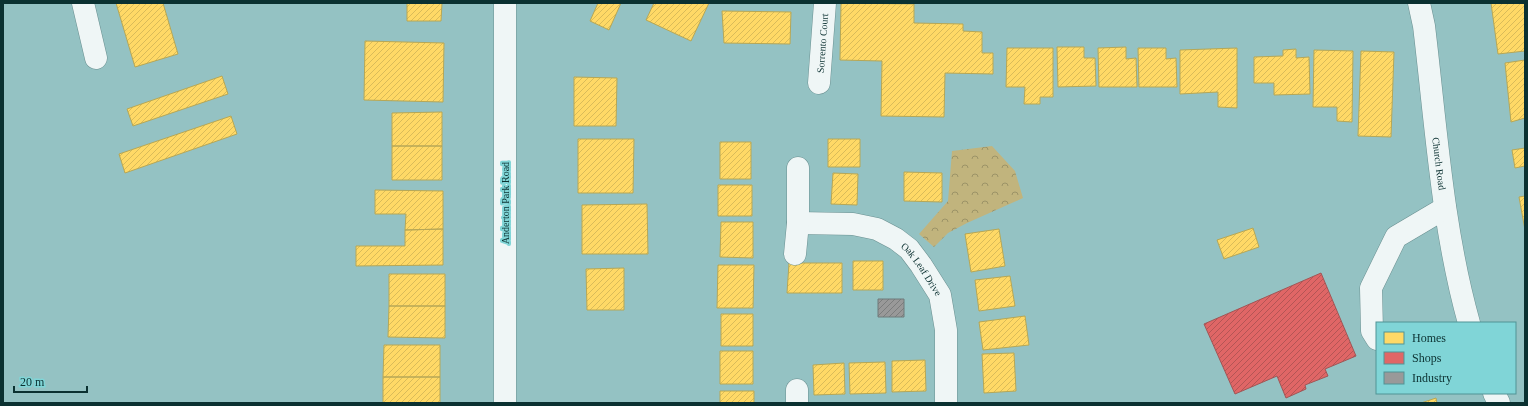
<svg xmlns="http://www.w3.org/2000/svg" width="1528" height="406" font-family="Georgia,serif">
<style>
.park{fill:url(#park-crowns)}
.homes{fill:url(#homes-hatch);stroke:#b6a756}
.shops{fill:url(#shops-hatch);stroke:#a05656}
.industry{fill:url(#industry-hatch);stroke:#6e7a7a}
.lines{fill:none;stroke-linecap:round;stroke-linejoin:round}
.minor-casing{stroke:#6a9091;stroke-width:23}
.minor{stroke:#eff6f6;stroke-width:22}
.labels{text-anchor:middle;stroke-width:4;stroke-linejoin:round;paint-order:stroke}
.street-label{font-size:10px;fill:#0b3131;stroke:#80d5d7}
</style>
<defs>
<pattern id="park-crowns" width="20" height="18" patternUnits="userSpaceOnUse"><rect width="20" height="18" fill="#c1b47d"/><path d="M2 6a3 3 0 1 1 6 0M12 15a3 3 0 1 1 6 0" fill="none" stroke="#9b9367"/></pattern>
<pattern id="homes-hatch" width="6" height="6" patternUnits="userSpaceOnUse"><rect width="6" height="6" fill="#ffd966"/><path d="M-1 1l2-2M0 6l6-6M5 7l2-2" fill="none" stroke="#d9bb59"/></pattern>
<pattern id="shops-hatch" width="6" height="6" patternUnits="userSpaceOnUse"><rect width="6" height="6" fill="#e06666"/><path d="M-1 1l2-2M0 6l6-6M5 7l2-2" fill="none" stroke="#b45555"/></pattern>
<pattern id="industry-hatch" width="6" height="6" patternUnits="userSpaceOnUse"><rect width="6" height="6" fill="#999"/><path d="M-1 1l2-2M0 6l6-6M5 7l2-2" fill="none" stroke="#7b7d7d"/></pattern>
</defs>
<rect width="100%" height="100%" fill="#94c2c3"/>
<!-- park -->
<path class="park" d="M992 146 1015 171 1023 198 967 223 948 233 934 247 919 234 948 201 952 151Z"/>
<!-- homes -->
<path class="homes" d="M116 3H163L178 54 135 67Z
M407 3H442L441 21H407Z
M598 3H621L609 30 590 21Z
M654 3H709L691 41 646 20Z
M841 3 914 4V23L963 24V31L982 32V53H993V74L945 73 944 117 881 116 882 61 840 60Z
M1491 3H1525V51L1498 54Z
M722 11 791 12 790 44 724 43Z
M365 41 444 43 443 102 364 100Z
M1057 47H1084V58H1095L1096 86 1058 87Z
M1126 47V59L1136 58 1137 87H1099L1098 48Z
M1007 48H1053V97H1040V104H1024L1025 87H1006Z
M1138 48H1166V59L1176 58 1177 87H1139Z
M1237 48V108L1218 107V92L1180 94V50Z
M1296 49V58L1309 57 1310 94 1274 95V83H1254V57L1283 56V50Z
M1314 50 1353 51 1352 122 1337 121V107H1313Z
M1361 51 1394 52 1391 137 1358 136Z
M1525 60V118L1511 122 1505 63Z
M222 76 228 94 133 126 127 109Z
M574 77 617 78 616 126H574Z
M442 112V146H392V113Z
M231 116 237 134 125 173 119 154Z
M578 139H634L633 193H578Z
M828 139H860V167H828Z
M720 142H751V179H720Z
M392 146H442V180H392Z
M1525 148V166L1515 168 1512 150Z
M904 172 942 173V202L904 201Z
M833 173 858 174 857 205 831 204Z
M718 185H752V216H718Z
M375 190 443 191V229L405 230 406 214H375Z
M1525 196V230L1519 197Z
M647 204 648 254H582V205Z
M721 222H753V258L720 257Z
M1253 228 1259 247 1224 259 1217 240Z
M443 229V265L356 266V246H405V230Z
M999 229 1005 266 971 272 965 234Z
M853 261H883V290H853Z
M789 263H842V293H787Z
M718 265H754L753 308H717Z
M624 268V310H587L586 269Z
M389 274H445V306H389Z
M1010 276 1015 306 979 311 975 280Z
M389 306H445V338L388 337Z
M721 314H753V346H721Z
M1025 316 1029 345 983 350 979 322Z
M384 345H440V377H383Z
M720 351H753V384H720Z
M1014 353 1016 391 984 393 982 354Z
M925 360 926 391 892 392V361Z
M885 362 886 393 850 394 849 363Z
M844 363 845 394 814 395 813 365Z
M383 377H440V403H383Z
M720 391H754V403H720Z
M1436 398 1437 403H1421Z"/>
<!-- shops -->
<path class="shops" d="M1321 273 1356 356 1325 369 1328 376 1305 385 1306 389 1286 398 1277 376 1235 394 1204 324Z"/>
<!-- industry -->
<path class="industry" d="M878 299H904V317H878Z"/>
<g class="lines">
<defs>
<g id="minor">
<path d="M83 3 96 58"/>
<path id="s1" d="M1419 3 1424 26C1436 125 1442 227 1469 323"/>
<path id="s2" d="M819 83 825 3"/>
<path id="s3" d="M798 223 853 224 877 229 896 239 909 249 921 265 940 295 946 330V403"/>
<path d="M795 254 798 223V168"/>
<path d="M1377 339 1372 331 1371 288 1396 237 1445 208"/>
<path d="M797 390V403"/>
<path d="M1494 393 1499 403"/>
<path d="M505 403V3"/>
</g>
</defs>
<!-- minor casing -->
<use href="#minor" class="minor-casing"/>
<!-- minor -->
<use href="#minor" class="minor"/>
</g>
<g class="labels">
<!-- street labels -->
<g class="street-label">
<text dy="4" stroke="none"><textPath href="#s2" startOffset="40">Sorrento Court</textPath></text>
<text dy="4" stroke="none"><textPath href="#s1" startOffset="162">Church Road</textPath></text>
<text transform="translate(505 203) rotate(-90)" y="4">Anderton Park Road</text>
<text dy="4" stroke="none"><textPath href="#s3" startOffset="141">Oak Leaf Drive</textPath></text>
</g>
</g>
<!-- border -->
<rect width="1528" height="406" fill="none" stroke="#0b3131" stroke-width="8"/>
<!-- legend -->
<rect x="1376" y="322" width="140" height="72" fill="#80d5d7" stroke="#519395"/>
<rect x="1384" y="332" width="20" height="12" fill="#ffd966" stroke="#519395"/>
<text x="1412" y="342" font-size="12" fill="#0b3131">Homes</text>
<rect x="1384" y="352" width="20" height="12" fill="#e06666" stroke="#519395"/>
<text x="1412" y="362" font-size="12" fill="#0b3131">Shops</text>
<rect x="1384" y="372" width="20" height="12" fill="#999999" stroke="#519395"/>
<text x="1412" y="382" font-size="12" fill="#0b3131">Industry</text>
<!-- scale -->
<path d="M14 386v6h73v-6" fill="none" stroke="#0b3131" stroke-width="2"/>
<text x="20" y="386" font-size="12" fill="#0b3131" stroke="#80d5d7" stroke-width="3" paint-order="stroke">20 m</text>
</svg>
